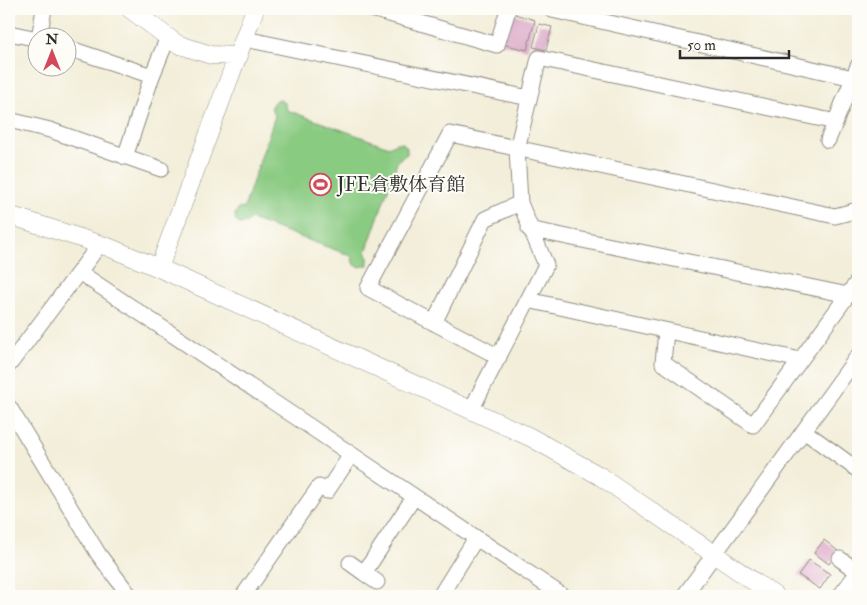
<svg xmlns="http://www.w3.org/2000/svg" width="867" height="605" font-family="'IM FELL Double Pica','Noto Serif JP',serif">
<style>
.green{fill:#8acb82;stroke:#5a7b56}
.building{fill:#daa4c6}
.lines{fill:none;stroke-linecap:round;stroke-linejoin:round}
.minor-casing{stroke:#8f8c82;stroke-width:17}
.tertiary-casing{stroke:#8f8c82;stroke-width:19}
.minor{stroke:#fff;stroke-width:15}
.tertiary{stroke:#fff;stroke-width:18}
.labels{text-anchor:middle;stroke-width:4;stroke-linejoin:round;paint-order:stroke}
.poi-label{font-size:19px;fill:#2b2b2b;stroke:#fdfcf7;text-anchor:start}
</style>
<rect width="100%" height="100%" fill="#fdfcf7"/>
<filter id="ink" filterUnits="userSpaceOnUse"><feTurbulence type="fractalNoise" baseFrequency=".02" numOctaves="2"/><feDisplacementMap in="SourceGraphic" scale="10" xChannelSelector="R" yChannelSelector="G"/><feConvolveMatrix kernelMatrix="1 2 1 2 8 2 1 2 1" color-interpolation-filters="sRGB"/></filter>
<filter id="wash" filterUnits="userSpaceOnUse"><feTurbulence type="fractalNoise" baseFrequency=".0096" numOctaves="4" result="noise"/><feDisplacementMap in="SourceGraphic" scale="20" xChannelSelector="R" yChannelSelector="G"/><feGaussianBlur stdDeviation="1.12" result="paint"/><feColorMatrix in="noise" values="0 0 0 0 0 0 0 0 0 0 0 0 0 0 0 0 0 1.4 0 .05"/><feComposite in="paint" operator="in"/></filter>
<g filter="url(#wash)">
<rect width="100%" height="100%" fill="#f3eed9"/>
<!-- green -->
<path class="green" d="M278 99 285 103 287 110 389 147 396 143H403L407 148V154L398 160 366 252 368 256V265C361 267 358 268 353 263L352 256 251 219 246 223 239 224 236 221 235 215 238 209 244 208 275 116C270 109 270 103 278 99Z"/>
<g id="blocks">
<!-- building -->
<path class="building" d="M511 13 535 20 527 50 502 44Z
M539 24 552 27 546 50 533 47Z
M824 540 838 551 829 564 814 553Z
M809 560 830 574 820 589 798 575Z"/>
</g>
</g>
<g filter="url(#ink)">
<use href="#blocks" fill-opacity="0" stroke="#8f8c82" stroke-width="1"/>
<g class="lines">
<defs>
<path id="minor" d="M372 9 497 45 508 10
M552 9V10L853 78
M9 33 38 39
M39 38 44 9
M245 39 529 98
M68 48 152 76 168 37
M9 120 50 130 161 169
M828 140 858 66
M125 157 152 76
M520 203 517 149 539 58 836 122
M529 229 848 295
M79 272 563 596
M528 300 800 360
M434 323 485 219 520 203 546 265 471 410
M666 331 663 363 753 425 858 281
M499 357 368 288 450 134 835 216 858 210
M9 365 100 244
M9 407 99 555 130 596
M804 431 858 470
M350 563 364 573 414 497
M364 573 377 582
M243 596 319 487 327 491 351 455
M440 596 476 538
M684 596 858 356
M840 596 858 572 840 559"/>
<path id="tertiary" d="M130 9 177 44 211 55 239 56
M9 215 108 247 159 268 530 437 600 476 775 596
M159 268 255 9"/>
</defs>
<!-- minor casing -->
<use href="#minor" class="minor-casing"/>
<!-- tertiary casing -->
<use href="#tertiary" class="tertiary-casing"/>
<!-- minor -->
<use href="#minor" class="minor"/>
<!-- tertiary -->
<use href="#tertiary" class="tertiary"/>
</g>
</g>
<!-- icons -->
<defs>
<symbol id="stadium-ring" viewBox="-11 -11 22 22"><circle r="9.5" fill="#fdfcf7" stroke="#d1495b" stroke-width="1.5"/><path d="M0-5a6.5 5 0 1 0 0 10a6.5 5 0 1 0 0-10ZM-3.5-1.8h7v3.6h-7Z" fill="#d1495b"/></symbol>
</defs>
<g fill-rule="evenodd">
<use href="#stadium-ring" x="308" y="172" width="25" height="25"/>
</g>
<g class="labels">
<!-- poi labels -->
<g class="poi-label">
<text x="337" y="191">JFE倉敷体育館</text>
</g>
</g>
<!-- margin -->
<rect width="867" height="605" fill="none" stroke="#fdfcf7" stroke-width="30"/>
<!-- north arrow -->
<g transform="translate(52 52)"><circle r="24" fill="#fdfcf7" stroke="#a9a8a5"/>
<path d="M0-4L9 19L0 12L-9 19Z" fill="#d1495b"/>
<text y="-8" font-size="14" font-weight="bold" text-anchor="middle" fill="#2b2b2b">N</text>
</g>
<!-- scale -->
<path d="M680 50v8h109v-8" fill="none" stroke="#2b2b2b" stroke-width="2.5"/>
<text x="687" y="50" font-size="15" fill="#2b2b2b" stroke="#fdfcf7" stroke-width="4" paint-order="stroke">50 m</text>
</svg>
